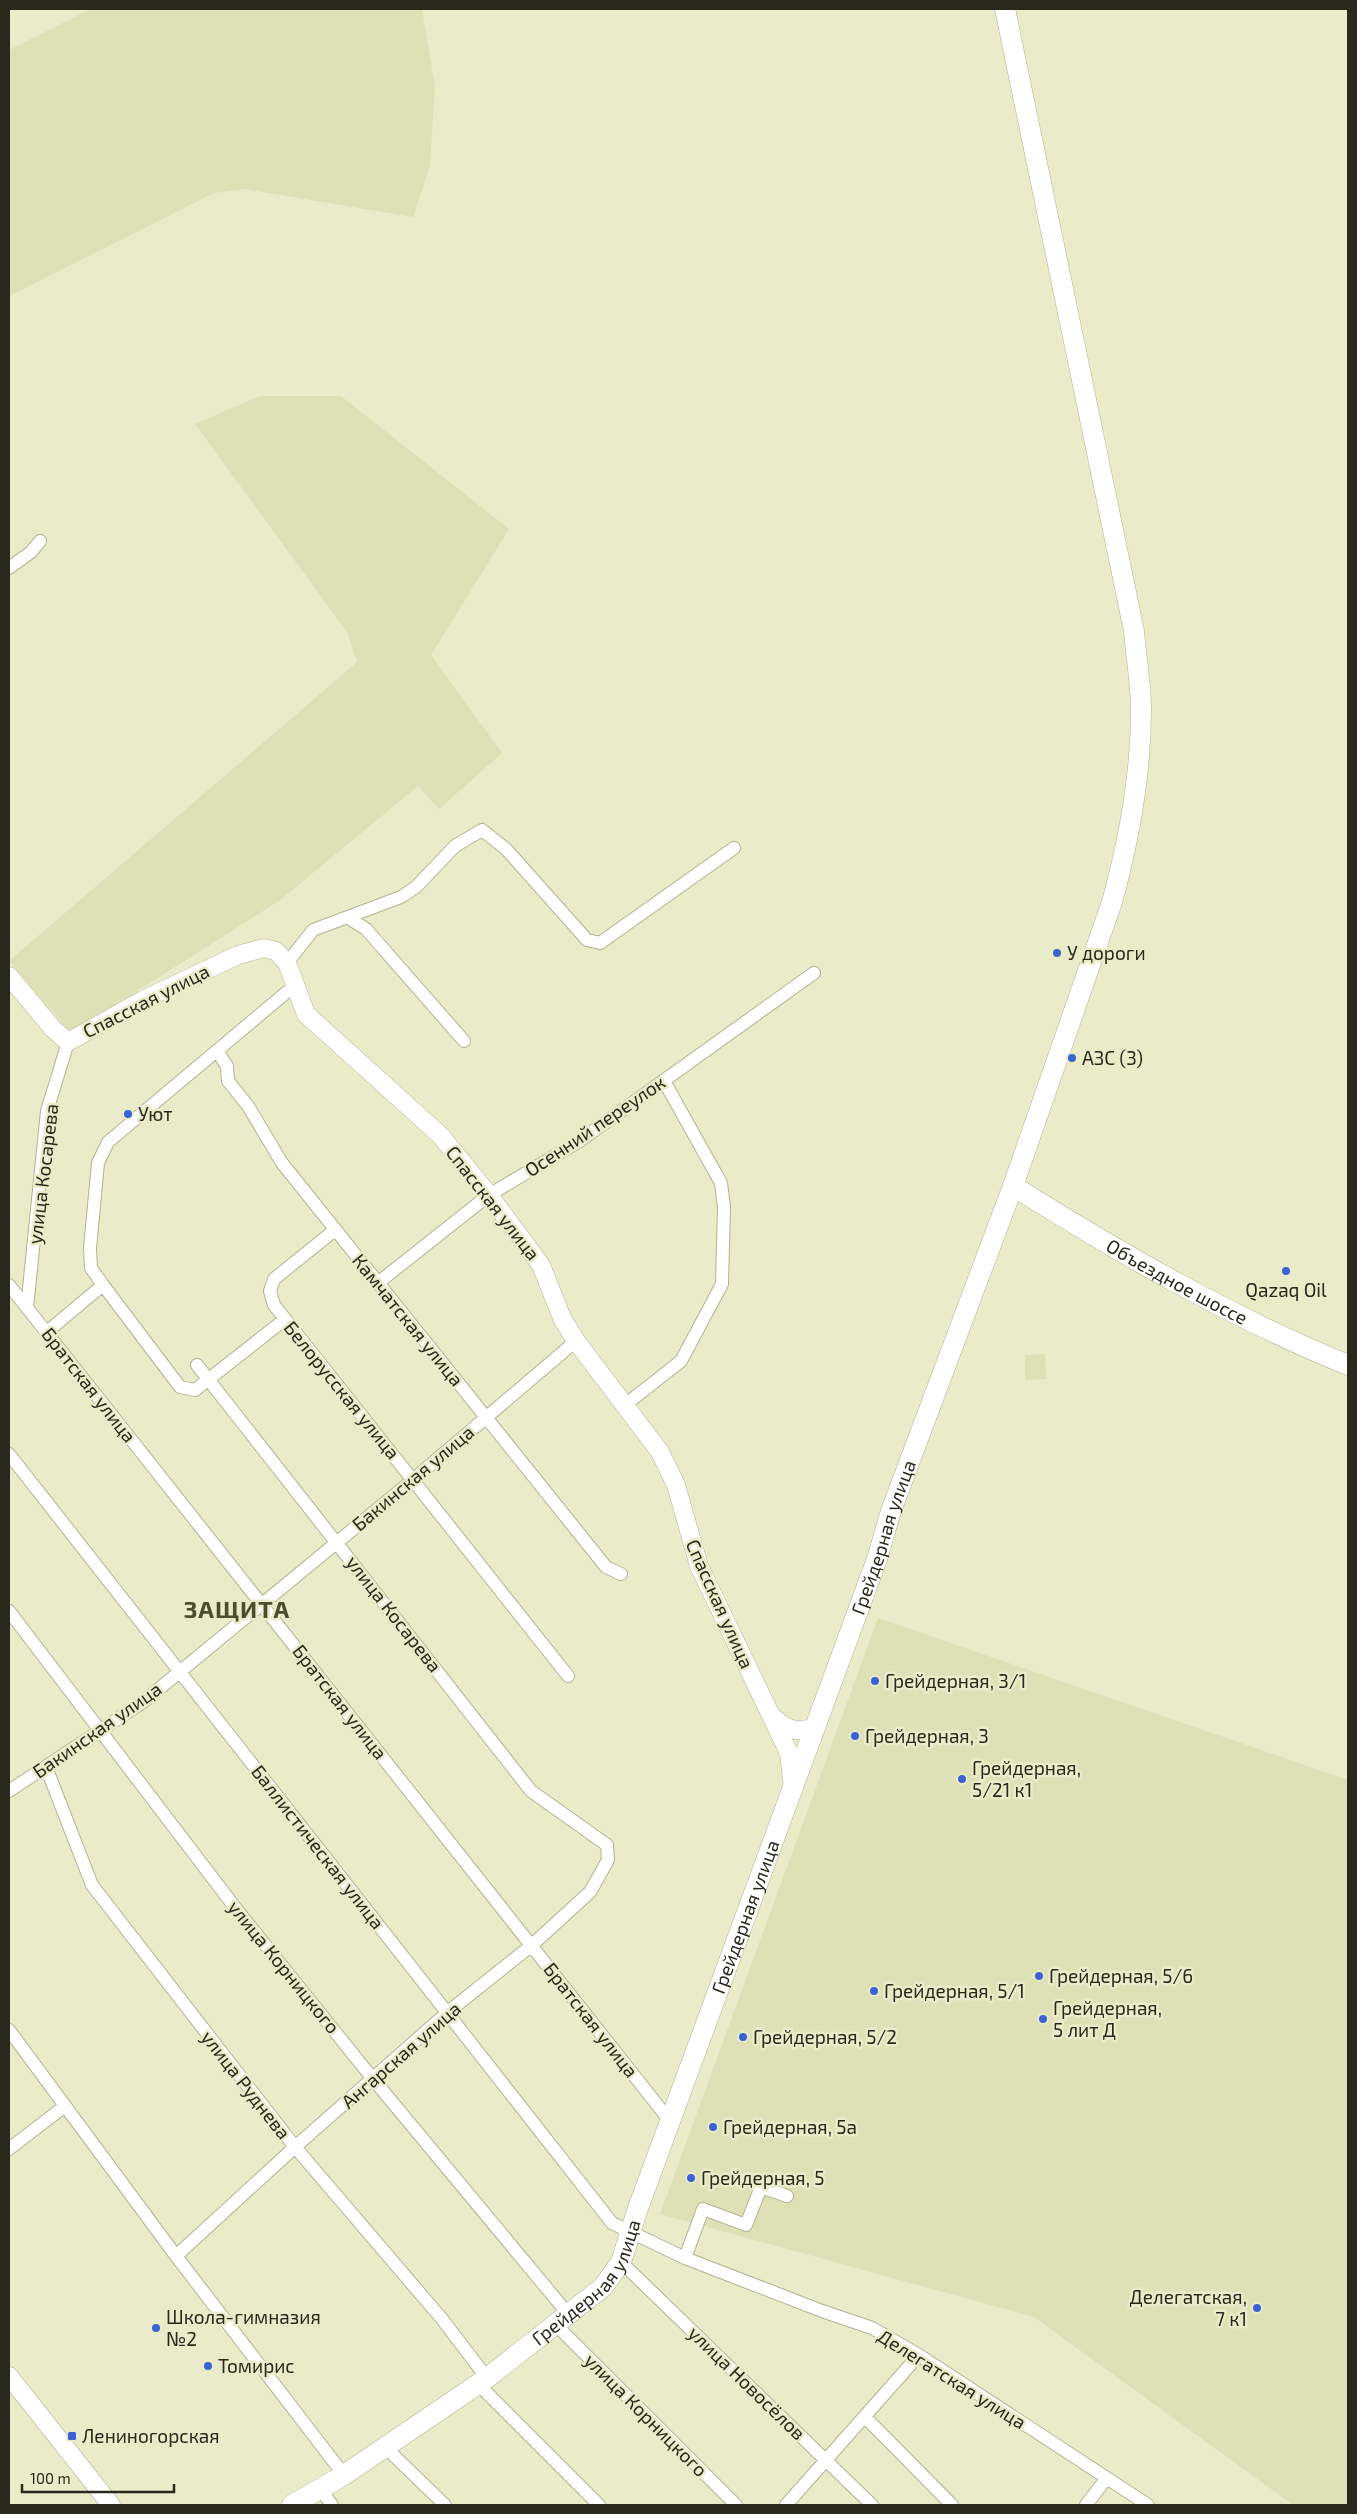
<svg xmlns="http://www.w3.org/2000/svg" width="1357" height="2514" font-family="'Exo 2',sans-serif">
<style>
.built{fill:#dee1b6}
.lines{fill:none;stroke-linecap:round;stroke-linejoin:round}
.street-casing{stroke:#b1b391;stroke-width:14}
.secondary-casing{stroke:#b1b391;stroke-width:19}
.primary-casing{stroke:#b1b391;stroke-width:21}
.street{stroke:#fff;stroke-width:12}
.secondary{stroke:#fff;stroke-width:18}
.primary{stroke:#fff;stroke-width:20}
.poi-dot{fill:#3a62d3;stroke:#e9ebc9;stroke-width:2}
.labels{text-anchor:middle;stroke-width:5;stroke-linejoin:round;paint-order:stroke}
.poi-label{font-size:19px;fill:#28291c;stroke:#e9ebc9;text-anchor:start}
.street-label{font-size:19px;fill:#28291c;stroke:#e9ebc9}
.district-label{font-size:24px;font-weight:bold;letter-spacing:1px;fill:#4c4d30;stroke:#e9ebc9}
</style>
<rect width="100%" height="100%" fill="#e9ebc9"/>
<!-- built -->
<path class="built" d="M91 9H422L435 87 430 166 413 217 245 189 214 193 9 296V50Z
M260 396H341L509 529 431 655 502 753 439 809 418 786 279 901 71 1033 9 961 357 662 347 632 195 424Z
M1045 1354 1046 1379 1025 1380V1355Z
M878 1618 1348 1780V2505H1293L1034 2317 660 2214Z"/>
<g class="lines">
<defs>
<path id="street" d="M9 568 31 552 40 541
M347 917 366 929 464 1041
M287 963 313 930 401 897 416 887 455 846 482 830 506 849 587 940 600 943 734 848
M217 1051 227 1066 228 1081 248 1106 282 1163 606 1567 621 1574
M335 1230 274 1279 270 1291 274 1305 568 1676
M379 1282 489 1195 578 1142 814 973
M9 1285 670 2121
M103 1285 180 1387 195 1390 284 1320
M27 1308 47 1111 68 1042
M48 1331 103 1285 91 1268 90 1248 98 1163 108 1142 294 986
M625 1405 681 1361 722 1284 724 1207 721 1183 664 1081
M9 1454 612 2223 685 2258 822 2311 872 2328 919 2355 1148 2505
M9 1611 237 1910 373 2079 569 2315
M46 1767 92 1885 295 2147 442 2319 487 2378
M9 1791 143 1702 414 1479 576 1341
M9 2030 176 2256 344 2475
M9 2149 65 2106
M176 2256 295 2147 448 2012 532 1945 590 1892 608 1860 607 1845 531 1791 197 1365
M685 2258 703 2209 746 2225 761 2187 787 2196
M621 2262 872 2505
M555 2324 736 2505
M478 2384 599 2505
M865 2417 952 2505
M385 2447 445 2505
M321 2490 332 2505
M786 2505 919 2355
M1086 2505 1106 2479"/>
<path id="secondary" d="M9 976 53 1029 68 1042 143 1000 238 955 264 948 276 951 287 963 306 1014 440 1135 489 1195 541 1265 562 1318 576 1341 660 1452 676 1485 699 1566 789 1753 793 1788
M773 1717C786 1729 799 1735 816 1726
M9 2376 111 2505"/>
<g id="primary">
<path id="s1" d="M1013 1186C1120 1253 1230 1317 1348 1365"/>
<path id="s2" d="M292 2505 344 2475 487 2378 603 2287 621 2262 637 2211 877 1559 891 1511 1013 1186 1112 902C1129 840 1141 776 1141 710 1141 684 1136 657 1134 631L1005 9"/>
</g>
</defs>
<!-- street casing -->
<use href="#street" class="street-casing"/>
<!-- secondary casing -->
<use href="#secondary" class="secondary-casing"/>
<!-- primary casing -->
<use href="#primary" class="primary-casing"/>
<!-- street -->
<use href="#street" class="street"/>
<!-- secondary -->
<use href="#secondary" class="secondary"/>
<!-- primary -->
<use href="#primary" class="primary"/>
</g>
<!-- markers -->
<g class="poi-dot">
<circle cx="1057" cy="953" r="5"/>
<circle cx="1072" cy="1058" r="5"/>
<circle cx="128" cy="1114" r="5"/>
<circle cx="1286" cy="1271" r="5"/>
<circle cx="875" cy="1681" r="5"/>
<circle cx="855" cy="1736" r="5"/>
<circle cx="962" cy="1779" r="5"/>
<circle cx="1039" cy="1976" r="5"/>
<circle cx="874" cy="1991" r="5"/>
<circle cx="1043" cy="2019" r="5"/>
<circle cx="743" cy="2037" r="5"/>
<circle cx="713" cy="2127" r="5"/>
<circle cx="691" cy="2178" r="5"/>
<circle cx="1257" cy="2308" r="5"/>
<circle cx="156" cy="2328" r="5"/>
<circle cx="208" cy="2366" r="5"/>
<rect x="67" y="2431" width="10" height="10" rx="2.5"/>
</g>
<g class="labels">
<!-- poi labels -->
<g class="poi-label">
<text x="1067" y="960">У дороги</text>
<text x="1082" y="1065">АЗС (3)</text>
<text x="138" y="1121">Уют</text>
<text x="1286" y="1297" text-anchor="middle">Qazaq Oil</text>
<text x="885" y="1688">Грейдерная, 3/1</text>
<text x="865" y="1743">Грейдерная, 3</text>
<text x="972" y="1775">Грейдерная,<tspan x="972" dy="22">5/21 к1</tspan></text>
<text x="1049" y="1983">Грейдерная, 5/6</text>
<text x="884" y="1998">Грейдерная, 5/1</text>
<text x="1053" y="2015">Грейдерная,<tspan x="1053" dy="22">5 лит Д</tspan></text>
<text x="753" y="2044">Грейдерная, 5/2</text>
<text x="723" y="2134">Грейдерная, 5а</text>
<text x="701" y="2185">Грейдерная, 5</text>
<text x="1247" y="2304" text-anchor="end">Делегатская,<tspan x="1247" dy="22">7 к1</tspan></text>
<text x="166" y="2324">Школа-гимназия<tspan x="166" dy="22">№2</tspan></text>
<text x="218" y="2373">Томирис</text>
<text x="82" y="2443">Лениногорская</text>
</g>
<!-- street labels -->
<g class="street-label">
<text transform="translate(146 1001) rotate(-27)" y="7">Спасская улица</text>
<text transform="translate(595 1126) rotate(-34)" y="7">Осенний переулок</text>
<text transform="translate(43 1174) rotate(-83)" y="7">улица Косарева</text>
<text transform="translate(493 1203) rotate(52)" y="7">Спасская улица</text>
<text dy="7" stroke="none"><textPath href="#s1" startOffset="190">Объездное шоссе</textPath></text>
<text transform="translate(408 1320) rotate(51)" y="7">Камчатская улица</text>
<text transform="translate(89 1385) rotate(52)" y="7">Братская улица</text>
<text transform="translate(342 1390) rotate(51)" y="7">Белорусская улица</text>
<text transform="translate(413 1478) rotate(-40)" y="7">Бакинская улица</text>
<text dy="7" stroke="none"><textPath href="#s2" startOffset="1182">Грейдерная улица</textPath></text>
<text transform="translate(720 1604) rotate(66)" y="7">Спасская улица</text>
<text transform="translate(394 1614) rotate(52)" y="7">улица Косарева</text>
<text transform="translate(340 1702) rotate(52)" y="7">Братская улица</text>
<text transform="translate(97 1730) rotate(-35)" y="7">Бакинская улица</text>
<text transform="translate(318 1847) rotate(52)" y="7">Баллистическая улица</text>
<text dy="7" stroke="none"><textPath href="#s2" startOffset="778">Грейдерная улица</textPath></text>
<text transform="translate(284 1967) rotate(51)" y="7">улица Корницкого</text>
<text transform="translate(591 2020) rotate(52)" y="7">Братская улица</text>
<text transform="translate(401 2055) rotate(-41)" y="7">Ангарская улица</text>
<text transform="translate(246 2085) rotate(52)" y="7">улица Руднева</text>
<text dy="7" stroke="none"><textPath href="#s2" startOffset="374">Грейдерная улица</textPath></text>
<text transform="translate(952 2379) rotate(32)" y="7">Делегатская улица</text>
<text transform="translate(747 2383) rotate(44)" y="7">улица Новосёлов</text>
<text transform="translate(646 2415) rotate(45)" y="7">улица Корницкого</text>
</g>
<!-- district labels -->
<g class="district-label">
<text x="237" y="1618">ЗАЩИТА</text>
</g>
</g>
<!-- border -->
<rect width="1357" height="2514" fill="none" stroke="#28291c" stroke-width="20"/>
<!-- scale -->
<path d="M22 2484v8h152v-8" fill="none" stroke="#28291c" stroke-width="2.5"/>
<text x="30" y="2484" font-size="15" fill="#28291c" stroke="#e9ebc9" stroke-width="4" paint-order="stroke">100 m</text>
</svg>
